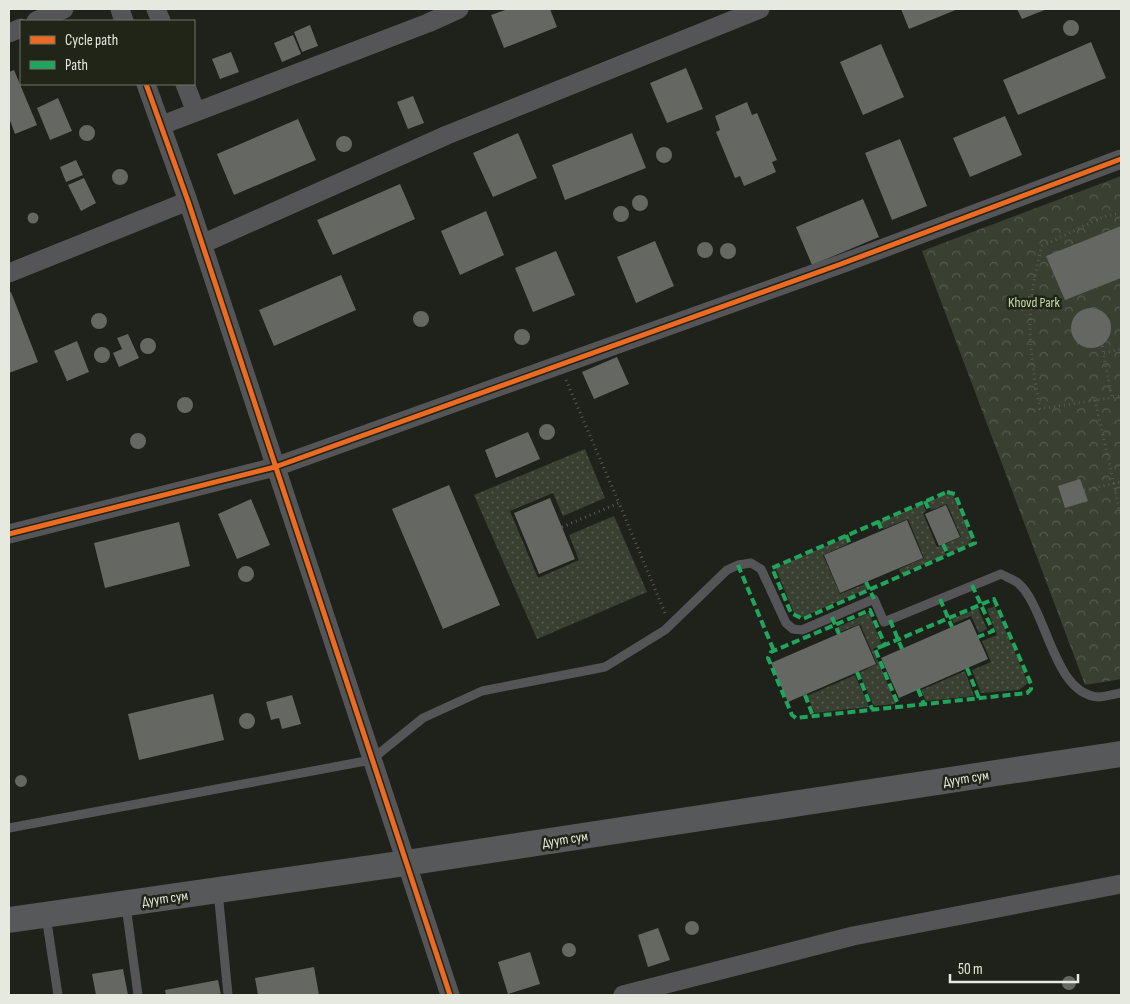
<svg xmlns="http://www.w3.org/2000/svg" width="1130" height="1004" font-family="'Sofia Sans Condensed',sans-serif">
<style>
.grass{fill:url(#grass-dots)}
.forest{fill:url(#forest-crowns)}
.building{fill:#656862}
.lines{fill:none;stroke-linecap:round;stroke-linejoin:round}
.path{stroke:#585958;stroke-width:3;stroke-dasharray:1 4;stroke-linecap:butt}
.service{stroke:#555557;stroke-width:9}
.minor{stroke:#555557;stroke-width:19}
.secondary{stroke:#565859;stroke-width:26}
.quiet{stroke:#20a55d;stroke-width:4;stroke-dasharray:8 4;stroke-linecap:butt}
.cycleway-casing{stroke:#202518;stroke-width:8}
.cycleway{stroke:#ed6a23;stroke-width:5}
.labels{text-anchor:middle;stroke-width:5;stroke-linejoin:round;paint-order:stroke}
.park-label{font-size:14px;fill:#c9dcaa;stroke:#202518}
.street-label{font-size:14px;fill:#e5e9e0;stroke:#202518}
</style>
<defs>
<pattern id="grass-dots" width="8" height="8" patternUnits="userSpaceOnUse" patternTransform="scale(1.25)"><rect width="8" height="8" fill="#393f31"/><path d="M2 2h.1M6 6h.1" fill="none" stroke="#565b4f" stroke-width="1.8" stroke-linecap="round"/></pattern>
<pattern id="forest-crowns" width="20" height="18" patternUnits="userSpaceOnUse" patternTransform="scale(1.25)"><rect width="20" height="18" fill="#393f31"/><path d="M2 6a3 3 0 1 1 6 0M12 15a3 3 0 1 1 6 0" fill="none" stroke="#565b4f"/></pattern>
</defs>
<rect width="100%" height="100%" fill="#1f221b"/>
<!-- grass -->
<path class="grass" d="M585 449 605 498 563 516 553 493 510 511 538 578 579 560 569 535 614 516 647 592 537 639 474 495Z
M947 494 953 495 972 538 970 544 949 553 945 544 961 537 947 504 931 510 928 502Z
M923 504 926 511 923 513 937 547 942 546 946 555 901 574 899 569 924 558 908 519 883 529 879 522Z
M845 538 848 544 823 555 840 594 865 584 867 589 802 617 794 613 776 569 779 566Z
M995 606 1028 683 1019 690 981 693 972 670 991 662 982 641 997 635 987 609Z
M978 608 987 629 979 633 971 616 954 623 952 619Z
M869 613 882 645 873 649 896 704 874 706 859 673 877 664 860 624 840 632 838 627Z
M965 671 974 696 926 701 921 690Z
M855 675 869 707 815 713 807 696Z"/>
<!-- forest -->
<path class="forest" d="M1121 176V679L1085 685 922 251Z"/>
<!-- building -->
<path class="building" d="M508 9H550L557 27 504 48 491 15Z
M901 9H958L909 29Z
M1017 9H1047L1022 19Z
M1063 28a8 8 0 1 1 16 0a8 8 0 1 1-16 0Z
M310 25 318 46 302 52 294 32Z
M293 35 301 54 282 62 274 43Z
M1091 42 1106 78 1018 115 1003 80Z
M881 44 904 97 863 115 840 62Z
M231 52 239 72 220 79 212 59Z
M686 68 703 109 667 123 650 83Z
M14 70 37 125 15 134 9 118V72Z
M413 96 424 123 408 129 397 102Z
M58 98 72 131 50 140 37 108Z
M747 102 752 115 757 113 777 160 772 162 776 172 744 186 740 176 735 178 716 132 720 130 715 116Z
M1005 116 1022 155 970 177 953 138Z
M298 119 316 160 234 195 217 154Z
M79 133a8 8 0 1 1 16 0a8 8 0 1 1-16 0Z
M518 133 537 178 493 197 473 153Z
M632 133 646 168 565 200 552 165Z
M336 144a8 8 0 1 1 16 0a8 8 0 1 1-16 0Z
M900 139 927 206 892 220 865 153Z
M656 155a8 8 0 1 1 16 0a8 8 0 1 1-16 0Z
M76 160 83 175 66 182 60 167Z
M112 177a8 8 0 1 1 16 0a8 8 0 1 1-16 0Z
M84 178 96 203 81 211 68 185Z
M400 184 415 219 333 255 317 220Z
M632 203a8 8 0 1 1 16 0a8 8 0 1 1-16 0Z
M863 199 879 237 812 265 796 227Z
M613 214a8 8 0 1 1 16 0a8 8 0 1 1-16 0Z
M486 211 504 255 460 275 441 231Z
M27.5 218a5.5 5.5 0 1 1 11 0a5.5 5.5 0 1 1-11 0Z
M1121 226V278L1065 300 1046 256Z
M655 241 674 286 636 303 617 257Z
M697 250a8 8 0 1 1 16 0a8 8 0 1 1-16 0Z
M720 251a8 8 0 1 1 16 0a8 8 0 1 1-16 0Z
M556 251 575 295 533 312 515 268Z
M341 275 356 310 274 346 259 310Z
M11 292 38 362 9 373V293Z
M1071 328a20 20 0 1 1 40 0a20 20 0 1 1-40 0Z
M413 319a8 8 0 1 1 16 0a8 8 0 1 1-16 0Z
M91 321a8 8 0 1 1 16 0a8 8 0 1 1-16 0Z
M514 337a8 8 0 1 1 16 0a8 8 0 1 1-16 0Z
M128 334 139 358 119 367 113 353 122 349 117 338Z
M140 346a8 8 0 1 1 16 0a8 8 0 1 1-16 0Z
M77 341 89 372 67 381 54 351Z
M94 355a8 8 0 1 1 16 0a8 8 0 1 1-16 0Z
M617 357 629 384 594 399 582 372Z
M177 405a8 8 0 1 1 16 0a8 8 0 1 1-16 0Z
M539 432a8 8 0 1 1 16 0a8 8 0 1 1-16 0Z
M528 432 540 459 496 478 485 450Z
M130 441a8 8 0 1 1 16 0a8 8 0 1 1-16 0Z
M1080 479 1088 501 1065 508 1058 486Z
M449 485 500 605 443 629 392 509Z
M550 498 575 559 539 574 514 513Z
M251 499 270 545 237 559 218 514Z
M946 505 960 537 939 546 925 514Z
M907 520 923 558 840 593 824 555Z
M179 522 190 566 105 588 94 543Z
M238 574a8 8 0 1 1 16 0a8 8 0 1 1-16 0Z
M970 619 988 659 899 698 881 658Z
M859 625 876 664 788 702 771 663Z
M213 694 224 740 139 760 128 714Z
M292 695 301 724 282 729 279 718 271 720 266 702Z
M239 721a8 8 0 1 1 16 0a8 8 0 1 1-16 0Z
M15 781a6 6 0 1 1 12 0a6 6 0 1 1-12 0Z
M685 928a7 7 0 1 1 14 0a7 7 0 1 1-14 0Z
M658 928 670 960 648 967 638 935Z
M562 950a7 7 0 1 1 14 0a7 7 0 1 1-14 0Z
M530 952 540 984 508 994 498 962Z
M314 967 319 995H258L255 978Z
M123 969 128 995H96L92 974Z
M1062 983a7 7 0 1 1 14 0a7 7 0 1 1-14 0Z
M218 980 221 995H166L165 990Z"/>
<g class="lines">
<!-- path -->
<path class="path" d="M1121 213 1103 217 1042 246C1025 307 1028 347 1040 409L1121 396
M1102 346 1112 398
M1104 353 1121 349
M566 380 619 503
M1095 400 1121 516
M1084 490 1121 482
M562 527 619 503 665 613"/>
<!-- service -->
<path class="service" d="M9 828 371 760 423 718 482 691 605 667 665 630 727 570 738 565 751 563 761 569 786 623 793 629 802 630 874 599 884 622 1001 574C1006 577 1013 579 1018 583 1047 608 1053 694 1098 697 1105 697 1114 694 1121 693
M218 891 228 995
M126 906 138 995
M46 916 58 995"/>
<!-- minor -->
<path class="minor" d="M120 9 124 21
M156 9 161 21
M36 21 64 9
M9 33 21 28
M146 84 188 201 450 995
M185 84 196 112
M162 125 428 23 459 9
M202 244 447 135 760 9
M9 273 188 201
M9 534 275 467 841 264 1121 159
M623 995 853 936 1121 884"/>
<!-- secondary -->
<path class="secondary" d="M9 920 406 863 1121 754"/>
<!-- quiet -->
<path class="quiet" d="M947 492 955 494 975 543 803 619 791 613 772 568Z
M925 501 930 512
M878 521 882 531
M846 535 850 544
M943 544 948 555
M738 565 774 651
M866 582 874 599
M972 585 993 631 978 637
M940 599 952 627
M994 599 1031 684V689L1027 693 796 718 792 715 768 658 771 652 870 610 885 645Z
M832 617 839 634
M890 620 902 649
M885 645 875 649 899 707
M967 668 979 698
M857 672 872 709
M918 689 924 704
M805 695 813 716"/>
<defs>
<path id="cycleway" d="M146 84 188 201 450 995
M9 534 275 467 841 264 1121 159"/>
</defs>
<!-- cycleway casing -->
<use href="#cycleway" class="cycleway-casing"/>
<!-- cycleway -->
<use href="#cycleway" class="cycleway"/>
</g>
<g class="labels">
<!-- park labels -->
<g class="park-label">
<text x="1034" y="307">Khovd Park</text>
</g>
<!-- street labels -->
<g class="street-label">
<text transform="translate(966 778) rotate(-9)" y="5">Дуут сум</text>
<text transform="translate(565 839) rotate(-9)" y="5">Дуут сум</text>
<text transform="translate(165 898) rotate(-8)" y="5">Дуут сум</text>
</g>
</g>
<!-- border -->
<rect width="1130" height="1004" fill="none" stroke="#e5e9e0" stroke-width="20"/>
<!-- legend -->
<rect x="20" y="20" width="175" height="65" fill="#202518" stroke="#6f7368"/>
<rect x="30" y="36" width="25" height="8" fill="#ed6a23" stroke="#6f7368"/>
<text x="65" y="45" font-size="15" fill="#e5e9e0">Cycle path</text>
<rect x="30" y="61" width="25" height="8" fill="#20a55d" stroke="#6f7368"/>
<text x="65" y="70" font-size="15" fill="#e5e9e0">Path</text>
<!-- scale -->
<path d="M950 974v8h128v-8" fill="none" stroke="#e5e9e0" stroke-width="2.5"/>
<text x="958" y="974" font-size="15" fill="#e5e9e0" stroke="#202518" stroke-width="4" paint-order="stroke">50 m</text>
</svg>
